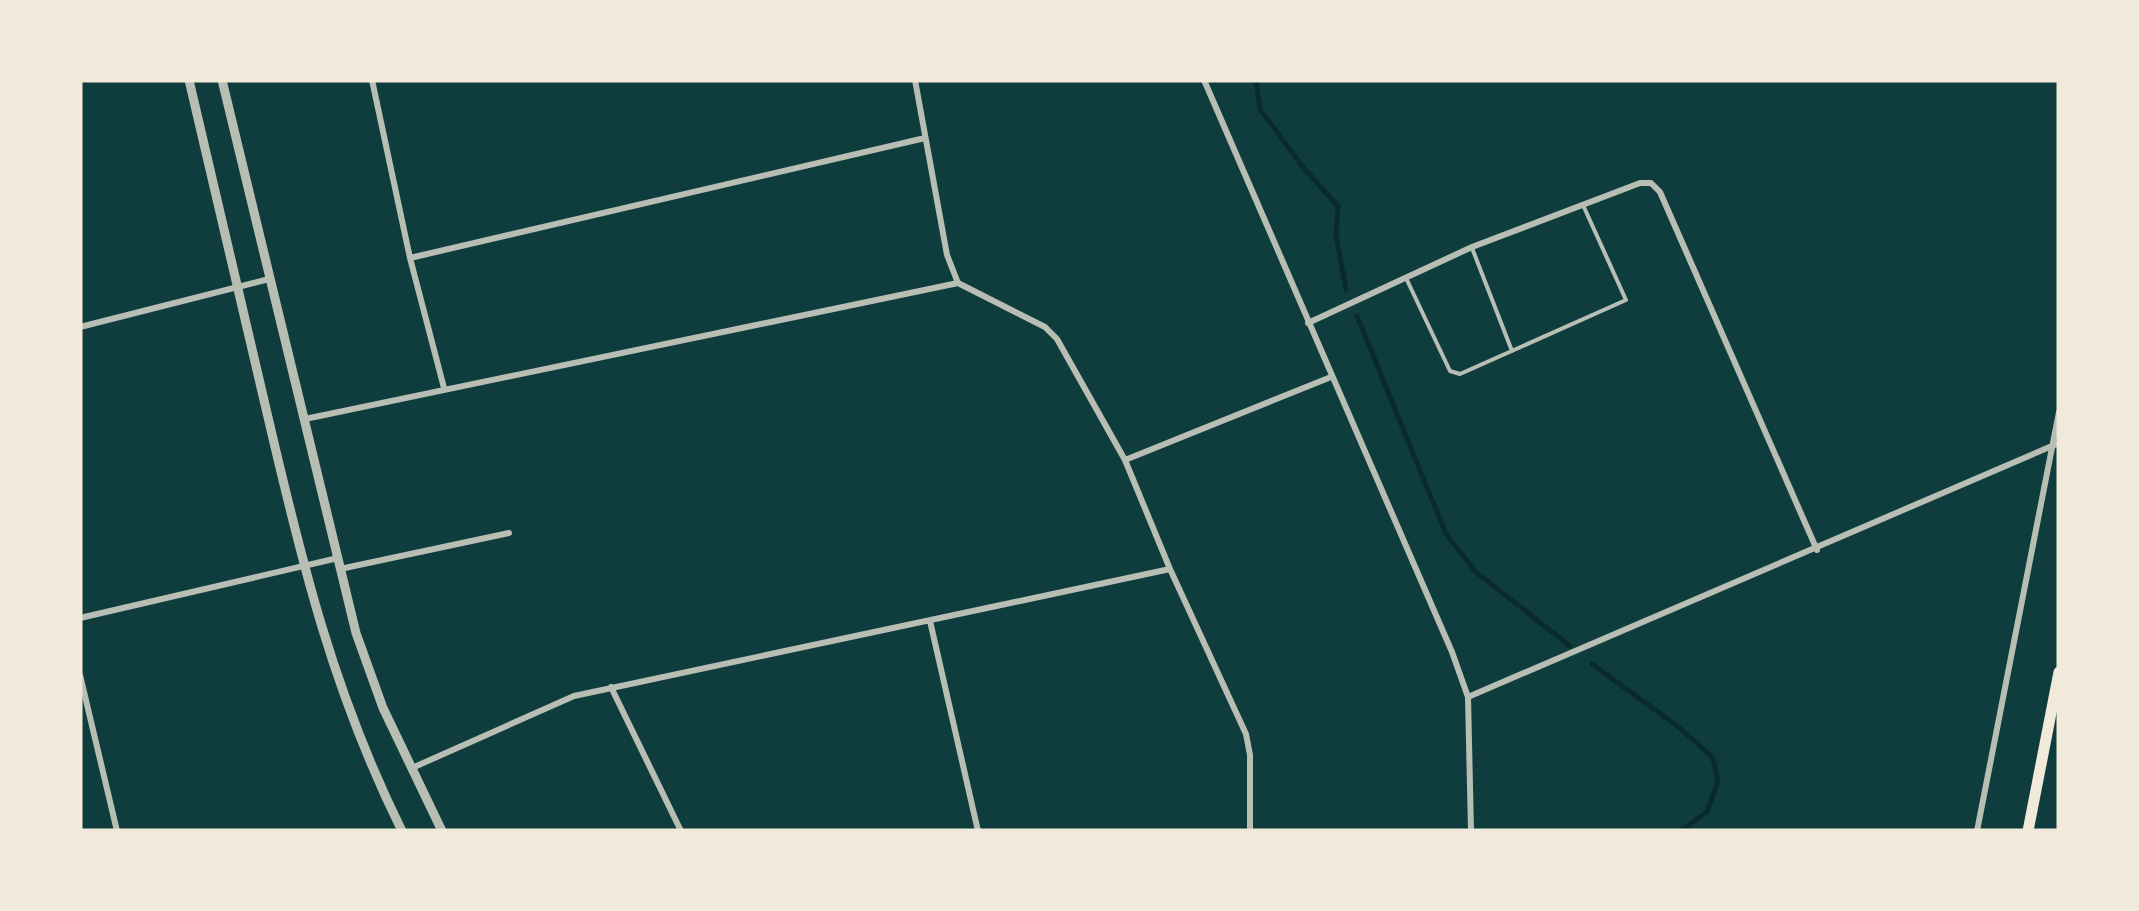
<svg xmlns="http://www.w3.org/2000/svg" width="2139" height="911" font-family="'Nunito Sans',sans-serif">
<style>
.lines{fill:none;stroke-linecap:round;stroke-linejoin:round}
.stream{stroke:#0a2a2b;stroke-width:5}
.service{stroke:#b8beb3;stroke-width:4}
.minor{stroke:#b8beb3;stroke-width:6}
.tertiary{stroke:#b8beb3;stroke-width:9}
.trunk{stroke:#f1e9da;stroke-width:11}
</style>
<rect width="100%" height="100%" fill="#0f3d3e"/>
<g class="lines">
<!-- stream -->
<path class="stream" d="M1256 80 1260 109 1302 166 1338 206 1336 235 1346 290
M1357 316 1446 534 1476 572 1570 646
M1592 664 1680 728 1713 758 1718 781 1707 812 1680 831"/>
<!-- service -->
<path class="service" d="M1472 248 1512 351
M1406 278 1450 371 1460 374 1626 300 1583 205"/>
<!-- minor -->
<path class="minor" d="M372 80 410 258 444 388
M915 80 947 255 958 283
M1204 80 1452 652 1468 697 1471 831
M410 258 925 138
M958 283 1045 327 1057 339 1125 460 1170 569 1246 734 1250 755V831
M1308 323 1472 247 1640 183H1651L1660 192 1817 550
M80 327 269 279
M305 419 958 283
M1125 460 1331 377
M340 569 509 533
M80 618 338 558
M930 621 978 831
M80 675 117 831
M611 687 681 831
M1468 697 2059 443
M412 768 574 696 1170 569
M1977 831 2059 412"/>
<!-- tertiary -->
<path class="tertiary" d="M189 80C215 191 241 302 267 413 302 563 333 692 402 831
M222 80 356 633 383 708 442 831"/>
<!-- trunk -->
<path class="trunk" d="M2028 831 2059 672"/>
</g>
<!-- border -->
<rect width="2139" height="911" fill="none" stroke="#f1e9da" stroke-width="165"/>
</svg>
